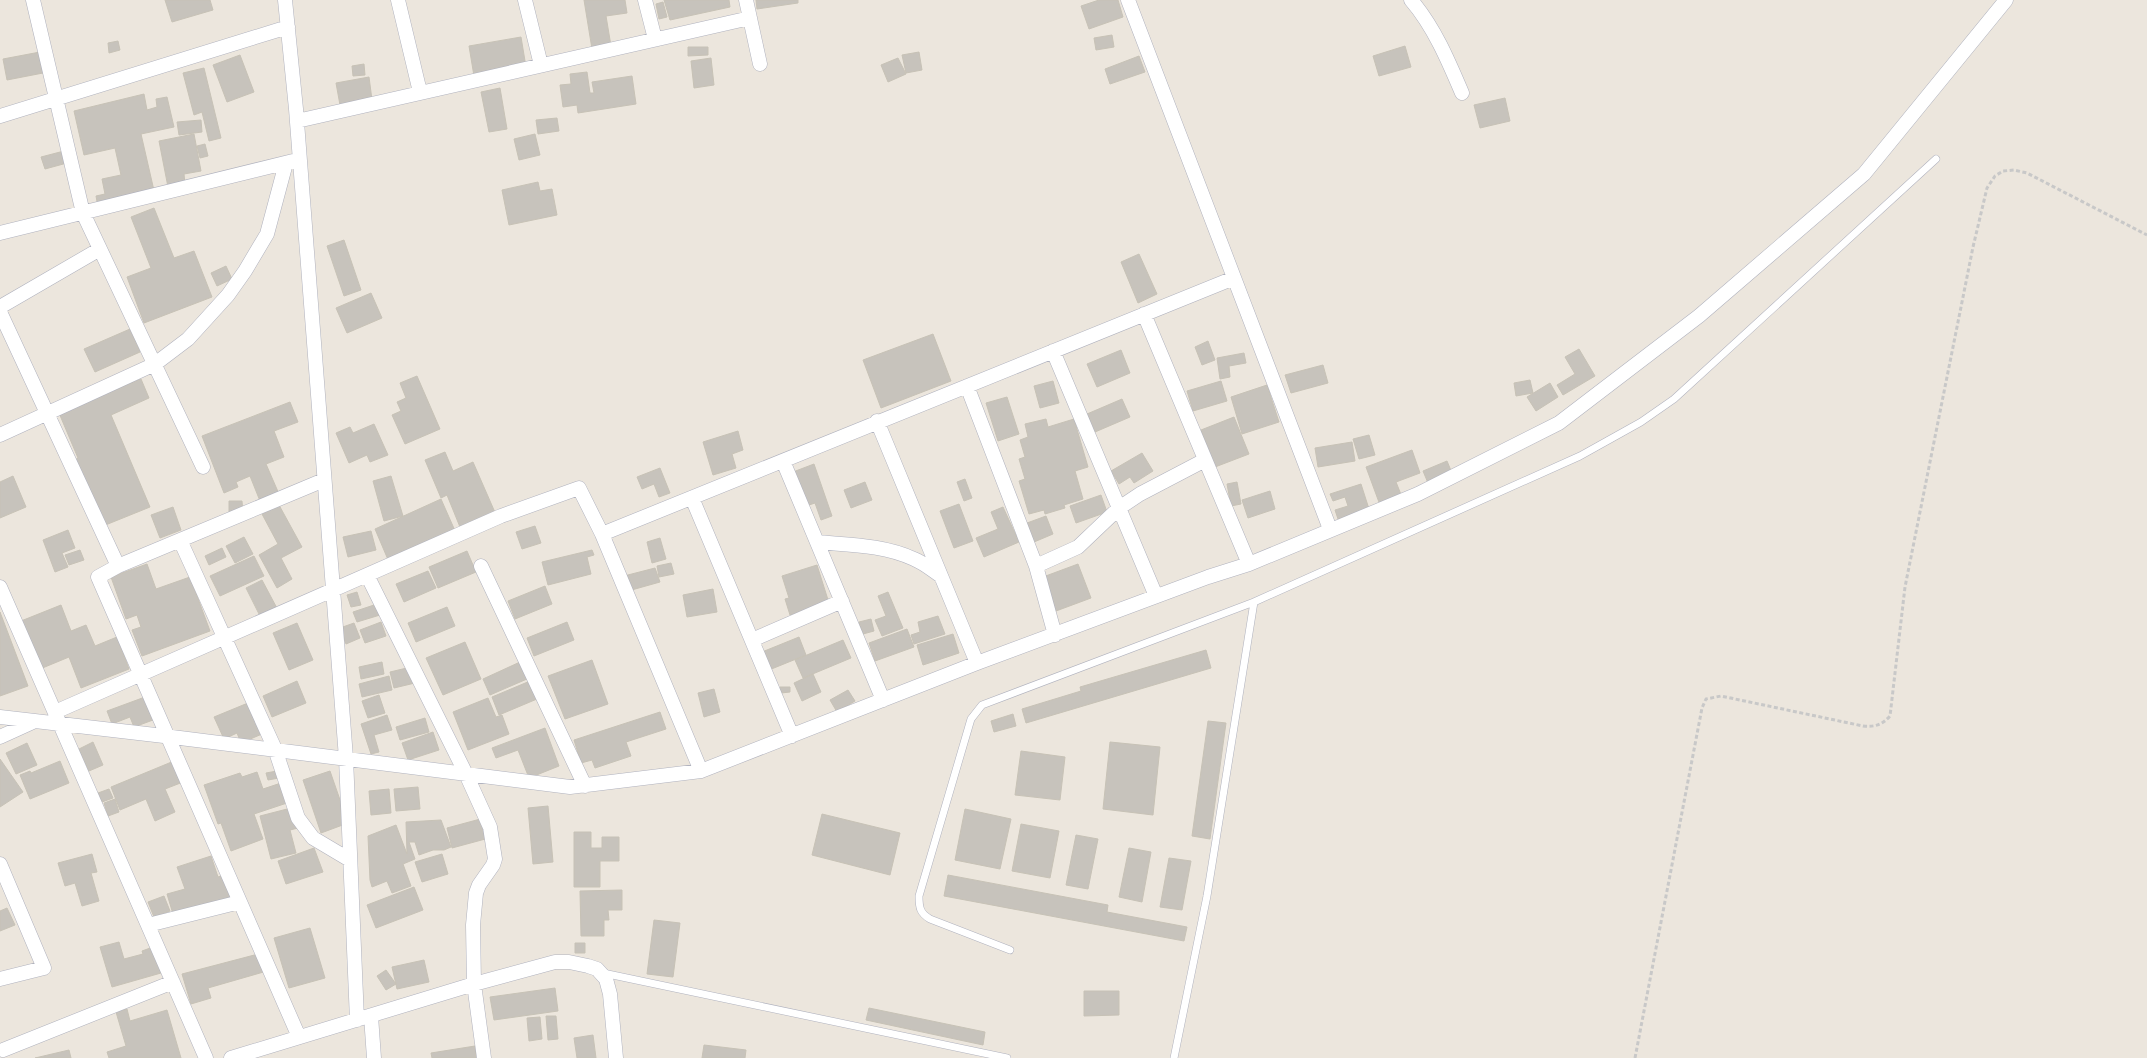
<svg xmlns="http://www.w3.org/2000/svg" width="2147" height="1058" font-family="Inter,sans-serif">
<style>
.building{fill:#c7c3bc;stroke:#c7c2b6}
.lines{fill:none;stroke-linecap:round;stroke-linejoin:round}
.lane-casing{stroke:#b0b2be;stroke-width:8}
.street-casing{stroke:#b0b2be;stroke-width:15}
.path{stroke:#c8c8c8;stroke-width:3;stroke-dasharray:4 2.5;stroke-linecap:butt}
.lane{stroke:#fff;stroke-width:7}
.street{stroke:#fff;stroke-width:14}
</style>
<rect width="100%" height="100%" fill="#ece6dd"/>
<!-- building -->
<path class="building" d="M165 0H210L213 10 172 22Z
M584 0H625L627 13 606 16 611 46 592 49Z
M664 0H729L730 7 670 20Z
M756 0H798V3L757 9Z
M1099 0H1118L1123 17 1089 29 1081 6Z
M663 2 667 17 659 19 656 4Z
M1112 35 1114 47 1096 50 1094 38Z
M521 37 526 67 474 76 469 46Z
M118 41 120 50 109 53 108 43Z
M1405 46 1411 67 1379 76 1373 56Z
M688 47H708V55L688 56Z
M40 52 43 73 7 80 3 59Z
M919 52 922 70 906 73 902 55Z
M240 55 254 92 227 102 213 65Z
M1139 56 1145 72 1110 84 1105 69Z
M711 58 714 85 694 88 691 61Z
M898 58 906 74 888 82 881 65Z
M364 64 365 75 353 76 352 66Z
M204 68 221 138 209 141 202 112 194 115 183 73Z
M587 72 590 93H594L592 82 632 76 636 104 578 113 577 105 563 107 560 85 571 84 570 74Z
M369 77 372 100 340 105 336 83Z
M500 88 507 129 489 132 481 92Z
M144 94 147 110 157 107 156 99 167 97 174 127 141 134 155 195 98 207 96 196 105 194 102 179 121 175 115 148 84 155 74 111Z
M1505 98 1510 121 1480 128 1474 105Z
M557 118 559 131 538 134 536 120Z
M201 120 202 132 179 135 177 122Z
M194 134 201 171 184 174 185 184 168 187 159 141Z
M535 134 540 155 519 160 514 139Z
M205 144 208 156 200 158 197 146Z
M64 151 67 163 45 169 41 157Z
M538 182 540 191 552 189 557 215 509 225 502 190Z
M154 208 174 258 194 251 212 297 144 323 127 277 151 268 131 217Z
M344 240 361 290 344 296 327 246Z
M1139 254 1157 294 1138 303 1121 262Z
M226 266 232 279 217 286 211 273Z
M371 293 382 318 347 333 336 308Z
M130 329 140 352 95 372 84 349Z
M933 334 951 381 881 408 863 360Z
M1208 341 1215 360 1202 365 1195 347Z
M1579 349 1595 376 1563 395 1557 385 1575 374 1565 357Z
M1121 350 1130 373 1097 387 1087 364Z
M1244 353 1246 363 1229 366 1230 377 1220 379 1217 358Z
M1323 365 1328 383 1291 393 1285 375Z
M417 376 440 429 405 444 392 415 401 411 397 402 406 398 400 383Z
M141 379 149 398 111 415 150 507 103 526 75 460 78 458 59 413Z
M1530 380 1533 393 1516 396 1514 383Z
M1053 381 1059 403 1040 408 1034 386Z
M1221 381 1227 401 1193 411 1187 391Z
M1550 383 1558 397 1536 411 1527 397Z
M1267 385 1279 422 1242 434 1231 397Z
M1007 397 1019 434 998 441 986 403Z
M1122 399 1130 417 1095 432 1087 414Z
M290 402 298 422 274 431 284 457 266 464 279 494 260 501 250 476 236 482 238 487 224 493 202 436Z
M1234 417 1249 454 1215 467 1201 430Z
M1046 419 1048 427 1074 419 1088 467 1075 471 1083 499 1064 505 1065 508 1045 514 1044 510 1029 514 1019 481 1025 479 1019 459 1025 457 1020 440 1028 437 1025 424Z
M374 424 388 455 370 462 367 455 349 463 336 433 350 427 353 433Z
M738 431 743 450 732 454 736 468 713 475 703 442Z
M1369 435 1375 455 1359 459 1353 439Z
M1352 442 1355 461 1318 467 1315 448Z
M1412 450 1420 473 1396 482 1402 497 1380 505 1366 467Z
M445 452 453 471 473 462 497 517 462 532 447 495 441 498 425 460Z
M1142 453 1153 471 1134 483 1130 477 1119 484 1111 471Z
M1447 461 1452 473 1428 483 1423 471Z
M814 464 832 516 821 520 815 503 806 506 793 472Z
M660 468 670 493 659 497 654 484 642 489 637 477Z
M13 476 26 507 0 518V482Z
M391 476 403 516 384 521 373 481Z
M965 479 972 498 964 501 957 482Z
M865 482 872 500 851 508 844 490Z
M1237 482 1241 504 1231 506 1227 484Z
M1361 484 1369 509 1338 519 1335 510 1348 506 1345 497 1333 501 1330 494Z
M1270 491 1275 509 1248 518 1242 500Z
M1101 495 1107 512 1076 523 1070 506Z
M441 499 456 533 389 562 375 529Z
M229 501H242L243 513H229Z
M959 504 973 541 954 548 940 511Z
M279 505 302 547 281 558 292 579 277 588 259 555 278 544 262 514Z
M173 507 181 530 160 538 151 515Z
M1003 507 1019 542 984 557 976 538 998 529 991 512Z
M1046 516 1053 534 1034 542 1027 523Z
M535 526 541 543 522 549 516 532Z
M68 530 75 548 62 553 68 567 55 572 43 540Z
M371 531 376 550 348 557 343 537Z
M244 537 253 554 235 563 226 546Z
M660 538 666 559 652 563 647 542Z
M222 548 226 557 209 565 205 556Z
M80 550 84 560 69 565 65 555Z
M592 550 594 555 587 557 591 574 548 585 542 562Z
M467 551 476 572 438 588 429 567Z
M254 556 264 576 220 596 210 576Z
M671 563 674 574 659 577 657 566Z
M147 564 156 589 190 577 210 631 142 656 132 630 141 627 137 615 126 619 111 577Z
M1078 564 1091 598 1056 611 1043 577Z
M817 565 829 603 790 615 785 599 789 598 782 576Z
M655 568 660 582 628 591 624 576Z
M428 571 436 588 404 602 396 584Z
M262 580 279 612 262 620 246 588Z
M545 586 552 604 515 619 508 601Z
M713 589 717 612 687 617 683 595Z
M357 592 361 605 351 607 347 595Z
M888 592 903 628 882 636 875 620 886 616 878 596Z
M377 604 380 615 357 622 353 612Z
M61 605 71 631 86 625 95 646 117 637 129 669 81 688 69 657 40 669 21 621Z
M447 607 455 626 416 642 408 623Z
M0 612 28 686 0 696Z
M938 616 945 634 914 644 911 635 920 632 918 622Z
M871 619 874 631 863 634 859 622Z
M381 622 386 636 365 643 360 630Z
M567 622 574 640 534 656 527 638Z
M297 623 313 660 289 670 273 633Z
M354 623 360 638 346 644 340 628Z
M907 629 914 647 875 661 869 643Z
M953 634 959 653 923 665 917 645Z
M799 637 806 655 769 670 762 652Z
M843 640 851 658 803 678 795 660Z
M465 642 481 679 443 695 426 658Z
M1206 650 1211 668 1026 723 1022 709 1081 691 1080 687Z
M592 660 608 704 565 719 548 676Z
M382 662 384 674 361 679 359 667Z
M520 662 527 679 490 695 483 679Z
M411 667 415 683 394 688 390 672Z
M813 674 821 692 802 701 794 683Z
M389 676 392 690 362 697 359 684Z
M297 681 306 703 272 717 263 696Z
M530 681 537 699 499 715 492 697Z
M780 687H790V692L781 693Z
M714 689 720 712 704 717 698 693Z
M848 690 855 701 837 712 830 700Z
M379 695 385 713 368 718 362 701Z
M145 697 153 720 134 727 130 717 112 724 107 711Z
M488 698 496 717 502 715 509 734 468 750 453 712Z
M248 703 262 734 241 743 237 733 224 739 214 717Z
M660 712 666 729 626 742 631 756 595 768 592 760 581 763 574 740Z
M1013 714 1016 726 994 732 991 721Z
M387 715 392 730 374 735 379 752 371 754 361 724Z
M425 718 429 732 400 740 396 727Z
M1208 721 1226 723 1210 839 1192 836Z
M545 728 559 766 529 778 518 750 496 758 492 748Z
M433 732 439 750 408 760 402 743Z
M93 742 103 765 89 771 79 749Z
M1110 742 1160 747 1153 815 1103 809Z
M27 743 37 765 16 774 6 753Z
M1021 751 1065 757 1060 800 1015 795Z
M0 759 23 792 0 807Z
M60 761 69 783 30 799 20 775 30 771 31 773Z
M174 761 183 782 165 789 175 812 155 821 146 799 120 810 111 787Z
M277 771 279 778 268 780 266 773Z
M330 771 348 823 321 833 303 780Z
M257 772 263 789 284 782 290 802 254 814 263 839 231 851 221 823 218 824 204 785 240 773 242 777Z
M418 787 420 809 396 811 394 789Z
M109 789 113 798 102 802 98 793Z
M389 789 391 813 371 815 369 791Z
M115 799 119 812 108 816 104 803Z
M548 806 553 862 533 864 528 808Z
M291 808 298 828 290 830 296 853 271 859 260 816Z
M965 809 1011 819 1000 869 955 860Z
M822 814 900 833 890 875 812 855Z
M484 818 489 838 452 848 447 828Z
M441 820 451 847 444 850H433L419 855 415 842H409L415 859 403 864 411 886 392 893 387 881 372 887 370 880 368 836 396 825 407 854 406 822Z
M1021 824 1059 831 1050 878 1012 871Z
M574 832H591V848H602V837H619V861H600V887H574Z
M1076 835 1098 839 1088 889 1066 885Z
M314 848 323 872 286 884 278 861Z
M1129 848 1151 852 1142 902 1119 897Z
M92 854 97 872 91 873 99 901 82 906 75 883 65 886 58 863Z
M442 854 448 874 422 882 415 862Z
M211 856 218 877 227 874 236 900 212 908 210 902 173 914 167 894 185 889 177 867Z
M1169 858 1191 861 1182 910 1160 907Z
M948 875 1108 905 1107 912 1187 927 1184 941 944 896Z
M414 887 423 910 376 928 367 905Z
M622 890V910H608L609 920H604V936H581L580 891Z
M164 896 170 911 154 917 148 902Z
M7 908 15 925 0 931V911Z
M654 920 680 923 673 977 647 974Z
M310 928 325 978 289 988 274 938Z
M119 942 124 959 143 954 142 951 153 947 161 973 112 987 100 947Z
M575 943H585V953H575Z
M262 953 267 971 208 988 211 998 191 1004 182 974Z
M424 960 429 982 397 989 392 967Z
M386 970 396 984 386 990 377 976Z
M555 988 558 1011 494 1020 490 997Z
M1084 991H1119V1015L1084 1016Z
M869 1008 985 1032 983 1045 866 1020Z
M127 1009 130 1021 167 1010 181 1058H109L107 1052 126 1046 116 1012Z
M546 1016H556L558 1039 548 1040Z
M540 1017 542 1039 529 1041 527 1018Z
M593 1035 596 1058H577L574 1038Z
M704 1045 746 1050 745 1058H702Z
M475 1046 476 1058H432L431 1053Z
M69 1050 71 1058H35Z"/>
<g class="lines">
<defs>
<path id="lane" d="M1010 950 930 919C920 913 919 908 919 896L971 719 982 705 1254 602 1580 456 1641 422 1674 399 1936 159
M603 973 1007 1058
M1174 1058 1207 896 1254 602"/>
<path id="street" d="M33 0 83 213 203 467
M285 0 296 109 346 758 357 1020
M398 0 420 92
M525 0 541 65
M645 0 655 39
M746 0 760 64
M1128 0 1330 529
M1411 0C1434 27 1448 60 1462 93
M0 116 288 27
M297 121 750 18
M0 233 293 161
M0 307 100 249
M0 312 118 566 98 577 299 1037
M1144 314 1249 564
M1053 351 1156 596
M967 386 1036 566 1055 635
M877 421 977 663
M0 435 155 364 188 339 228 295 245 271 267 234 286 163
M783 461 883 700
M692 498 792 736
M602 534 1234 278
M180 540 275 749 298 818 313 838 350 860
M817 542C850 545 884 545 914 559 924 563 932 570 941 576
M118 566 324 480
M481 566 585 786
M1036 566 1078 547 1119 508 1140 494 1205 460
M367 575 466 774 490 827 495 859 493 865 479 885 476 893 473 925 474 984 484 1058
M0 587 206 1058
M752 640 842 601
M55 712 501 516 579 488 602 534 701 771
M0 717 164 736 570 787 701 771 977 663 1208 577 1249 564 1418 494 1559 423 1699 316 1864 174 2006 0
M0 737 33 722
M0 864 44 968 0 979
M148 925 240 902
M371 1016 374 1058
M3 1050 173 982
M231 1058 474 984 555 962H569L588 966 597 969 606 979 610 994 616 1058"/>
</defs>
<!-- lane casing -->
<use href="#lane" class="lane-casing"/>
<!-- street casing -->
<use href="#street" class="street-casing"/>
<!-- path -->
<path class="path" d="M1635 1058 1702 708 1706 699 1721 696 1863 726C1875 727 1882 725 1890 716L1905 587 1973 247 1987 188 1995 176 2003 171 2014 170 2027 173 2147 235"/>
<!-- lane -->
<use href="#lane" class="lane"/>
<!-- street -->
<use href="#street" class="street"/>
</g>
</svg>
